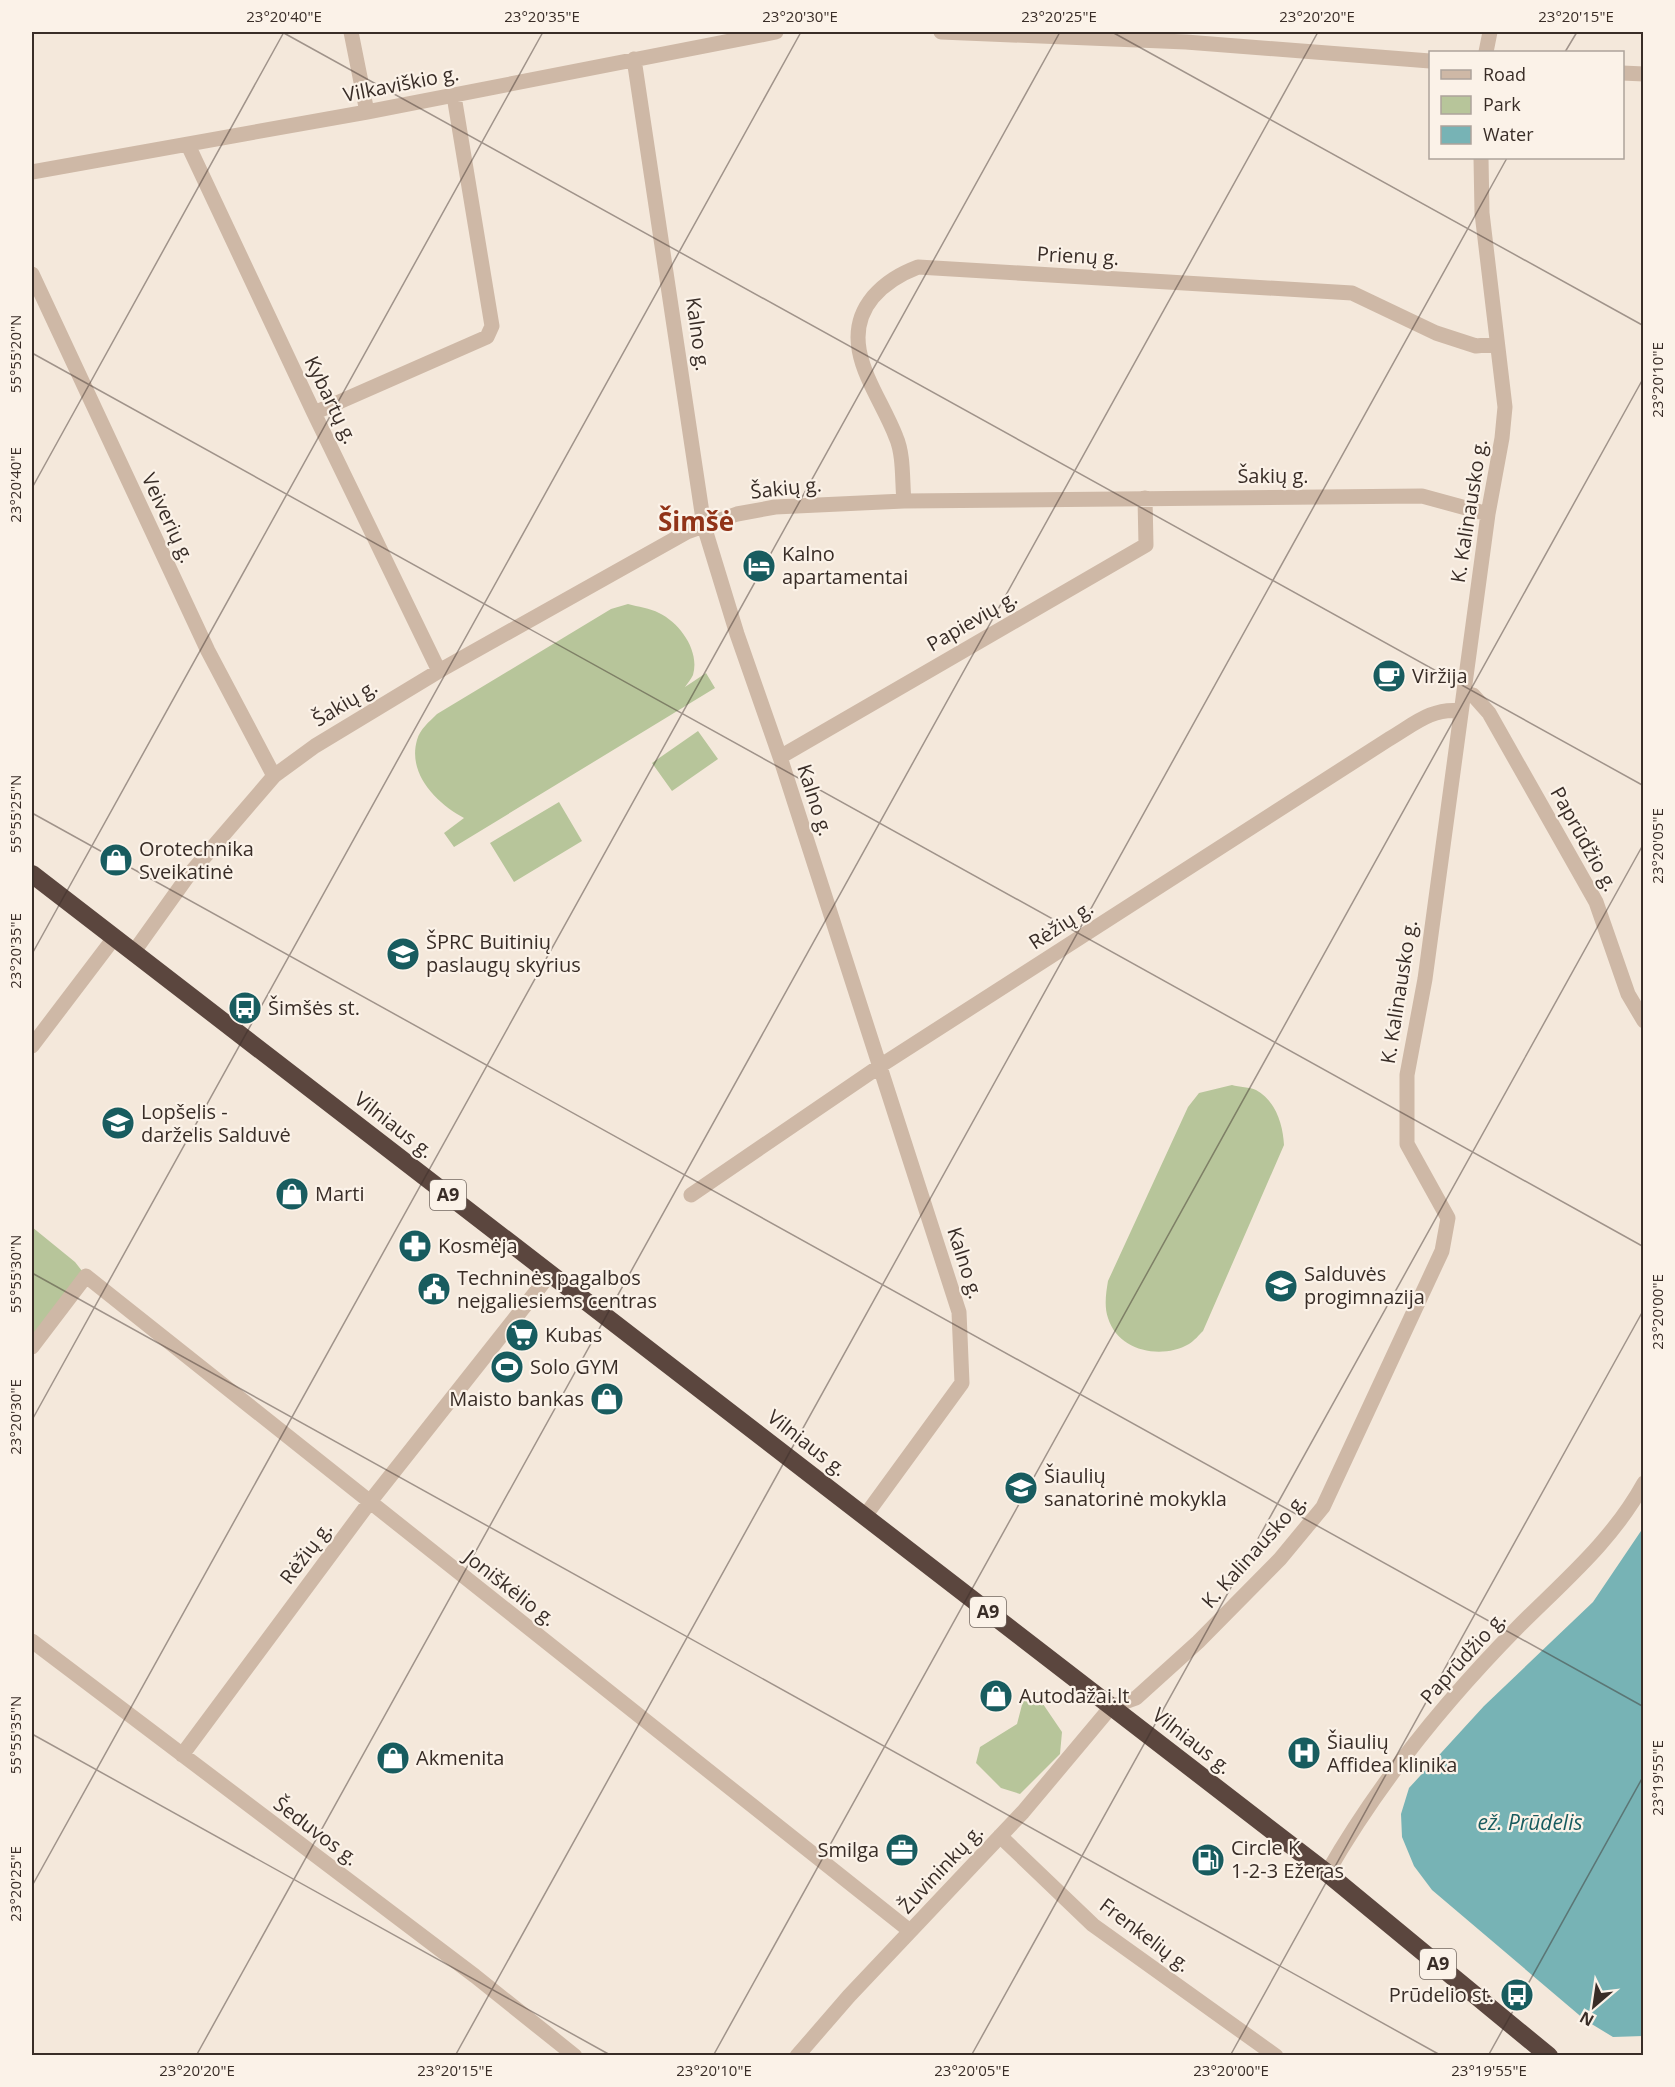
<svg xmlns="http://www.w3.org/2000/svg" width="1675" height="2087" font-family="'Open Sans',sans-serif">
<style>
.green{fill:#b7c59a}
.water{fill:#77b3b5}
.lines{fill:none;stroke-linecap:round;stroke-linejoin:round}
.minor{stroke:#ceb8a6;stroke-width:15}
.highway{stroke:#5b463e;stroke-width:18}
.ticks{fill:none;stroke:#392d27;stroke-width:1.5;stroke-opacity:0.45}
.labels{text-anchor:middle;stroke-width:4.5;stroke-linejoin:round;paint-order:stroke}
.shield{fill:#fbf2e8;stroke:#736861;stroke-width:1.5}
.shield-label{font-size:18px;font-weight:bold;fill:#392d27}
.street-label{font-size:20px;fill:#392d27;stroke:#fbf2e8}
.poi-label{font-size:20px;fill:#392d27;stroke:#fbf2e8;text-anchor:start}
.water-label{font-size:21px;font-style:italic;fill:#185c5f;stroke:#fbf2e8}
.district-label{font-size:26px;font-weight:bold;fill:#913318;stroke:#fbf2e8}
.neatline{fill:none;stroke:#392d27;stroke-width:2}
.ticks-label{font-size:15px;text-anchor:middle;fill:#392d27}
</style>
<rect width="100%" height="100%" fill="#f4e8db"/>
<!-- green -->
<path class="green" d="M628 604C638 607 650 608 659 613 680 623 700 651 693 675 691 679 687 684 685 687L706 673 715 688 454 847 444 833 464 818C438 804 407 775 417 740 420 729 429 722 437 714L611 609Z
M698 731 718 759 672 791 652 763Z
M559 802 582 841 514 882 490 843Z
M1232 1085C1239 1087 1250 1087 1256 1090 1276 1101 1283 1125 1284 1145L1203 1331C1199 1335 1194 1341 1189 1344 1161 1360 1118 1351 1108 1318 1104 1306 1106 1293 1108 1281L1188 1107 1199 1093Z
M32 1227 75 1262 86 1276 32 1347Z
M1023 1701 1043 1704 1062 1732 1060 1754 1020 1794 1001 1788 976 1763 980 1747 1017 1724Z"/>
<!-- water -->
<path class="water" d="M1643 1528V2036L1613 2037 1585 2020 1432 1890 1414 1866 1402 1837 1401 1814 1409 1788 1484 1706 1593 1602Z"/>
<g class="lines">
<!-- minor -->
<path class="minor" d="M351 32 367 112
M941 32 1186 42 1430 61
M1486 52 1490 32
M634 59 704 526 737 634 780 757 959 1312 962 1383 865 1516
M1622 73 1644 74
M188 145 314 413 439 671
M32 172 367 112 776 32
M32 274 208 651 274 776
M314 413 487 337 492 326 454 96
M904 501C902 482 904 455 896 437 879 392 835 343 873 297 886 282 900 274 918 267L1352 293 1436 333 1476 346 1496 344
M1464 693 1473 695 1489 713 1596 902 1628 994 1644 1021
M780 757 1146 545 1145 498
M133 953 188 876 274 776 315 746 439 671 687 532 737 514 775 507 904 501 1422 496 1488 514
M32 1046 114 938
M691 1195 880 1066 1389 739C1413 725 1432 707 1461 711
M32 1347 86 1276 910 1931
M32 1641 475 1976 575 2056
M182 1755 369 1503 550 1274
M1000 1836 1093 1925 1276 2056
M1327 1873C1379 1782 1446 1700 1519 1626 1565 1580 1612 1541 1644 1483
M797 2056 849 1996 1023 1812 1111 1707 1136 1698 1198 1642 1280 1559 1323 1507 1442 1251 1448 1218 1407 1144V1075L1425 979 1488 514 1502 438 1505 407 1482 213 1481 158"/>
<!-- highway -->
<path class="highway" d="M32 874 1327 1873 1549 2056"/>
</g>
<!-- ticks -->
<path class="ticks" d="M282 32 1644 786M1112 32 1644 326M1565 52 1577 32M32 353 1644 1247M32 488 284 32M32 813 1644 1707M32 954 543 32M32 1273 1442 2056M32 1420 801 32M32 1734 612 2056M32 1886 1060 32M196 2056 1318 32M455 2056 1507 158M713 2056 1644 377M971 2056 1644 843M1230 2056 1644 1309M1488 2056 1644 1775"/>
<!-- icons -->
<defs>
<symbol id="hotel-disc" viewBox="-11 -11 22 22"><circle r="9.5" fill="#185c5f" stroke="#fbf2e8"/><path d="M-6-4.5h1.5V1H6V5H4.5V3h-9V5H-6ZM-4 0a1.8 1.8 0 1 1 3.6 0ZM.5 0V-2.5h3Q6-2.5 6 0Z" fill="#fff"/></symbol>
<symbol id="cafe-disc" viewBox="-11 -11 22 22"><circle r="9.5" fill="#185c5f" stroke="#fbf2e8"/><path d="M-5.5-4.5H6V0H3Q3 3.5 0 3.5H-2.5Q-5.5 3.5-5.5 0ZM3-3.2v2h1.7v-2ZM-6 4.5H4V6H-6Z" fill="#fff"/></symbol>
<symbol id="shop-disc" viewBox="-11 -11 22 22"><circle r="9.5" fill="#185c5f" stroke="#fbf2e8"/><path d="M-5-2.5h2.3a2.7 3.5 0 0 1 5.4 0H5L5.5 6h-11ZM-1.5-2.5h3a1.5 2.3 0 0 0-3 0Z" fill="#fff"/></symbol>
<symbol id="school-disc" viewBox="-11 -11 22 22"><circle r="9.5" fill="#185c5f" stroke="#fbf2e8"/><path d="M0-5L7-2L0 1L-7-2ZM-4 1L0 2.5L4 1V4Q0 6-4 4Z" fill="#fff"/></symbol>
<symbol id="bus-disc" viewBox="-11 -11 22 22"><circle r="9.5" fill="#185c5f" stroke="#fbf2e8"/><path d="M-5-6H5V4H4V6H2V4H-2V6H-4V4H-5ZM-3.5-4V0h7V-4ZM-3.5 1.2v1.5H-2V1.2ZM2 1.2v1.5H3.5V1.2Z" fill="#fff"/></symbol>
<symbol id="pharmacy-disc" viewBox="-11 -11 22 22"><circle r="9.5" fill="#185c5f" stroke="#fbf2e8"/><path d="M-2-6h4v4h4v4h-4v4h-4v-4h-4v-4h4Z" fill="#fff"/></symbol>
<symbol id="civic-disc" viewBox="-11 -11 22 22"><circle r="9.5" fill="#185c5f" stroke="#fbf2e8"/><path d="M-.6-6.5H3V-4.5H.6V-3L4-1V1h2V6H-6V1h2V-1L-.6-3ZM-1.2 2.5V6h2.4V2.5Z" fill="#fff"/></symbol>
<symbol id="supermarket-disc" viewBox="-11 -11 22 22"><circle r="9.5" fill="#185c5f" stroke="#fbf2e8"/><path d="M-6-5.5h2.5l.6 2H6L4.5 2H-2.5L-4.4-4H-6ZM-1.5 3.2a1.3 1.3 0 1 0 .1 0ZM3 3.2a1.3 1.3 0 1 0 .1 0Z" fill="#fff"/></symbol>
<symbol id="stadium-disc" viewBox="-11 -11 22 22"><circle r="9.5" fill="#185c5f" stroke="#fbf2e8"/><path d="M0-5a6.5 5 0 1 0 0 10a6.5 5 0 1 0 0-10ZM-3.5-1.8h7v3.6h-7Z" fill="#fff"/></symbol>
<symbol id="hospital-disc" viewBox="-11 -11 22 22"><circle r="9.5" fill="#185c5f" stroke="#fbf2e8"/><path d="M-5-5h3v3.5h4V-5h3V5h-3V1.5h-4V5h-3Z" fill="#fff"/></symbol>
<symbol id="office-disc" viewBox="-11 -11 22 22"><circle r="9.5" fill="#185c5f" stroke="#fbf2e8"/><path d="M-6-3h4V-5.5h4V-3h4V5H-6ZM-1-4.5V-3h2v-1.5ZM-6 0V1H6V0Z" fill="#fff"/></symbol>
<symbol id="fuel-disc" viewBox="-11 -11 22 22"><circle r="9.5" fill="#185c5f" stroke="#fbf2e8"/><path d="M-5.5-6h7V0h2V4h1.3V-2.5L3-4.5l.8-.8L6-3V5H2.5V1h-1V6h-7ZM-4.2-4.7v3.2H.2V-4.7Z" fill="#fff"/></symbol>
</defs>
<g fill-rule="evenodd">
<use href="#hotel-disc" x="740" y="547" width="38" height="38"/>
<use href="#cafe-disc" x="1370" y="657" width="38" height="38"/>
<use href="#shop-disc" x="97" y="841" width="38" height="38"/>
<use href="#school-disc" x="384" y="935" width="38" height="38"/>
<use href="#bus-disc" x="226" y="989" width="38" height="38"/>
<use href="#school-disc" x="99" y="1104" width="38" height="38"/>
<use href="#shop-disc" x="273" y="1175" width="38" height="38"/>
<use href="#pharmacy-disc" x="396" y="1227" width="38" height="38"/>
<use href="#school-disc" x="1262" y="1267" width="38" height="38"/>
<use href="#civic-disc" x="415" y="1270" width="38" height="38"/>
<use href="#supermarket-disc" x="503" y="1316" width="38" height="38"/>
<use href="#stadium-disc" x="488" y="1348" width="38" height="38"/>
<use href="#shop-disc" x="588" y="1380" width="38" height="38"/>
<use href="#school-disc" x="1002" y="1469" width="38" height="38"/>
<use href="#shop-disc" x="977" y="1677" width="38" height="38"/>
<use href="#hospital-disc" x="1285" y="1734" width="38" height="38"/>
<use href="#shop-disc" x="374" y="1739" width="38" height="38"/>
<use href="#office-disc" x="883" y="1831" width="38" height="38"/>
<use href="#fuel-disc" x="1189" y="1841" width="38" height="38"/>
<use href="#bus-disc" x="1498" y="1976" width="38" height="38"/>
</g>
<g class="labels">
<!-- shield labels -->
<g class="shield">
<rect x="430" y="1180" width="36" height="30" rx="4.5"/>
<rect x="970" y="1597" width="36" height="30" rx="4.5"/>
<rect x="1420" y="1949" width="36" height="30" rx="4.5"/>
</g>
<g class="shield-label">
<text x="448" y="1201">A9</text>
<text x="988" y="1618">A9</text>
<text x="1438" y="1970">A9</text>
</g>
<!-- street labels -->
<g class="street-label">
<text transform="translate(401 84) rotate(-11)" y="7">Vilkaviškio g.</text>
<text transform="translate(1078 256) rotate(3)" y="7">Prienų g.</text>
<text transform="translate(698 334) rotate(82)" y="7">Kalno g.</text>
<text transform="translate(331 400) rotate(64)" y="7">Kybartų g.</text>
<text x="1273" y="483">Šakių g.</text>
<text transform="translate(786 488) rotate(-6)" y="7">Šakių g.</text>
<text transform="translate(1469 511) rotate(-81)" y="7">K. Kalinausko g.</text>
<text transform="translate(168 518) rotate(65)" y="7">Veiverių g.</text>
<text transform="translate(972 621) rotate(-30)" y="7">Papievių g.</text>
<text transform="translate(345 703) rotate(-31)" y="7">Šakių g.</text>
<text transform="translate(815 800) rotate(72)" y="7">Kalno g.</text>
<text transform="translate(1584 839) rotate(61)" y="7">Paprūdžio g.</text>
<text transform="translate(1061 925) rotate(-33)" y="7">Rėžių g.</text>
<text transform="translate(1399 992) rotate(-81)" y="7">K. Kalinausko g.</text>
<text transform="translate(394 1125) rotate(38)" y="7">Vilniaus g.</text>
<text transform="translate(965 1263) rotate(72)" y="7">Kalno g.</text>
<text transform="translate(807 1443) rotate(38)" y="7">Vilniaus g.</text>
<text transform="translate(1254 1551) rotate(-48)" y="7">K. Kalinausko g.</text>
<text transform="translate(306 1553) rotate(-53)" y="7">Rėžių g.</text>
<text transform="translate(510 1588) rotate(38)" y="7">Joniškėlio g.</text>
<text transform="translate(1463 1658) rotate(-48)" y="7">Paprūdžio g.</text>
<text transform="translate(1192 1741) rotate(38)" y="7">Vilniaus g.</text>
<text transform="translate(316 1831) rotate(37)" y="7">Šeduvos g.</text>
<text transform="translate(941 1869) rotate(-47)" y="7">Žuvininkų g.</text>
<text transform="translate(1145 1935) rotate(37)" y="7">Frenkelių g.</text>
</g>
<!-- poi labels -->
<g class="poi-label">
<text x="782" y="561">Kalno<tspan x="782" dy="23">apartamentai</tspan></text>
<text x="1412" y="683">Viržija</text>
<text x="139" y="856">Orotechnika<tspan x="139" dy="23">Sveikatinė</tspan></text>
<text x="426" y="949">ŠPRC Buitinių<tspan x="426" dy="23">paslaugų skyrius</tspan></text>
<text x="268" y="1015">Šimšės st.</text>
<text x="141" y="1119">Lopšelis -<tspan x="141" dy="23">darželis Salduvė</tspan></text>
<text x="315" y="1201">Marti</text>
<text x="438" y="1253">Kosmėja</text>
<text x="1304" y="1281">Salduvės<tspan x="1304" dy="23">progimnazija</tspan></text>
<text x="457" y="1285">Techninės pagalbos<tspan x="457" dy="23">neįgaliesiems centras</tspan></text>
<text x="545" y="1342">Kubas</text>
<text x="530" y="1374">Solo GYM</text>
<text x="584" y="1406" text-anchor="end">Maisto bankas</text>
<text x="1044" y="1483">Šiaulių<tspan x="1044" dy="23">sanatorinė mokykla</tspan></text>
<text x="1019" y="1703">Autodažai.lt</text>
<text x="1327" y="1749">Šiaulių<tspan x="1327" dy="23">Affidea klinika</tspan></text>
<text x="416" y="1765">Akmenita</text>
<text x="1231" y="1855">Circle K<tspan x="1231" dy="23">1-2-3 Ežeras</tspan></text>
<text x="879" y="1857" text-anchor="end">Smilga</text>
<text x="1494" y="2002" text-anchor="end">Prūdelio st.</text>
</g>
<!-- water labels -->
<g class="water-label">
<text x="1530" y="1830">ež. Prūdelis</text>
</g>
<!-- district labels -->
<g class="district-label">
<text x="696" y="531">Šimšė</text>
</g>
</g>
<!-- border -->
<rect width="1675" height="2087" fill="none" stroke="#fbf2e8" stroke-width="66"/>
<!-- legend -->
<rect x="1429" y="51" width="195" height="108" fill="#fbf2e8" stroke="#ada39b" stroke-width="1.5"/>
<rect x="1441" y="70" width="30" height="9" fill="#ceb8a6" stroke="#ada39b" stroke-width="1.5"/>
<text x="1483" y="81" font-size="18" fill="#392d27">Road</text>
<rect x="1441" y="96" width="30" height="18" fill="#b7c59a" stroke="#ada39b" stroke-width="1.5"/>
<text x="1483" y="111" font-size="18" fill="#392d27">Park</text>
<rect x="1441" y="126" width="30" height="18" fill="#77b3b5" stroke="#ada39b" stroke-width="1.5"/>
<text x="1483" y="141" font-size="18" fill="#392d27">Water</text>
<!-- north arrow -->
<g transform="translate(1594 2006) rotate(209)" stroke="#fbf2e8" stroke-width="4.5" paint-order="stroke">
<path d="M0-4.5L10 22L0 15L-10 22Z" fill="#392d27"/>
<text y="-9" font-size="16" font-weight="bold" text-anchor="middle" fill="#392d27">N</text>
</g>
<rect x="33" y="33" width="1609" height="2021" class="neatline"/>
<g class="ticks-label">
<text x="284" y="22">23°20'40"E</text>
<text x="542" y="22">23°20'35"E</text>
<text x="800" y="22">23°20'30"E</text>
<text x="1059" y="22">23°20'25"E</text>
<text x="1317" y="22">23°20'20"E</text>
<text x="1576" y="22">23°20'15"E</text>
<text transform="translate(16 354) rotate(-90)" y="5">55°55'20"N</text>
<text transform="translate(1658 380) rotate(-90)" y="5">23°20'10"E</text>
<text transform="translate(16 485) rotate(-90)" y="5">23°20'40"E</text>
<text transform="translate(16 814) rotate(-90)" y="5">55°55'25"N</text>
<text transform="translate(1658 846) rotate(-90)" y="5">23°20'05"E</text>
<text transform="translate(16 951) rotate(-90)" y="5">23°20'35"E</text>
<text transform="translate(16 1274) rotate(-90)" y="5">55°55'30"N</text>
<text transform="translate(1658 1312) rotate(-90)" y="5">23°20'00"E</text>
<text transform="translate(16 1417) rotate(-90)" y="5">23°20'30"E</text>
<text transform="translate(16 1735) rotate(-90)" y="5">55°55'35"N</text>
<text transform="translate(1658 1778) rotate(-90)" y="5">23°19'55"E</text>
<text transform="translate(16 1884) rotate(-90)" y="5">23°20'25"E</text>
<text x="197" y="2076">23°20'20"E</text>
<text x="455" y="2076">23°20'15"E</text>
<text x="714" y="2076">23°20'10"E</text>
<text x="972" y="2076">23°20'05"E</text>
<text x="1231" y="2076">23°20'00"E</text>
<text x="1489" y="2076">23°19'55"E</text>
</g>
</svg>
